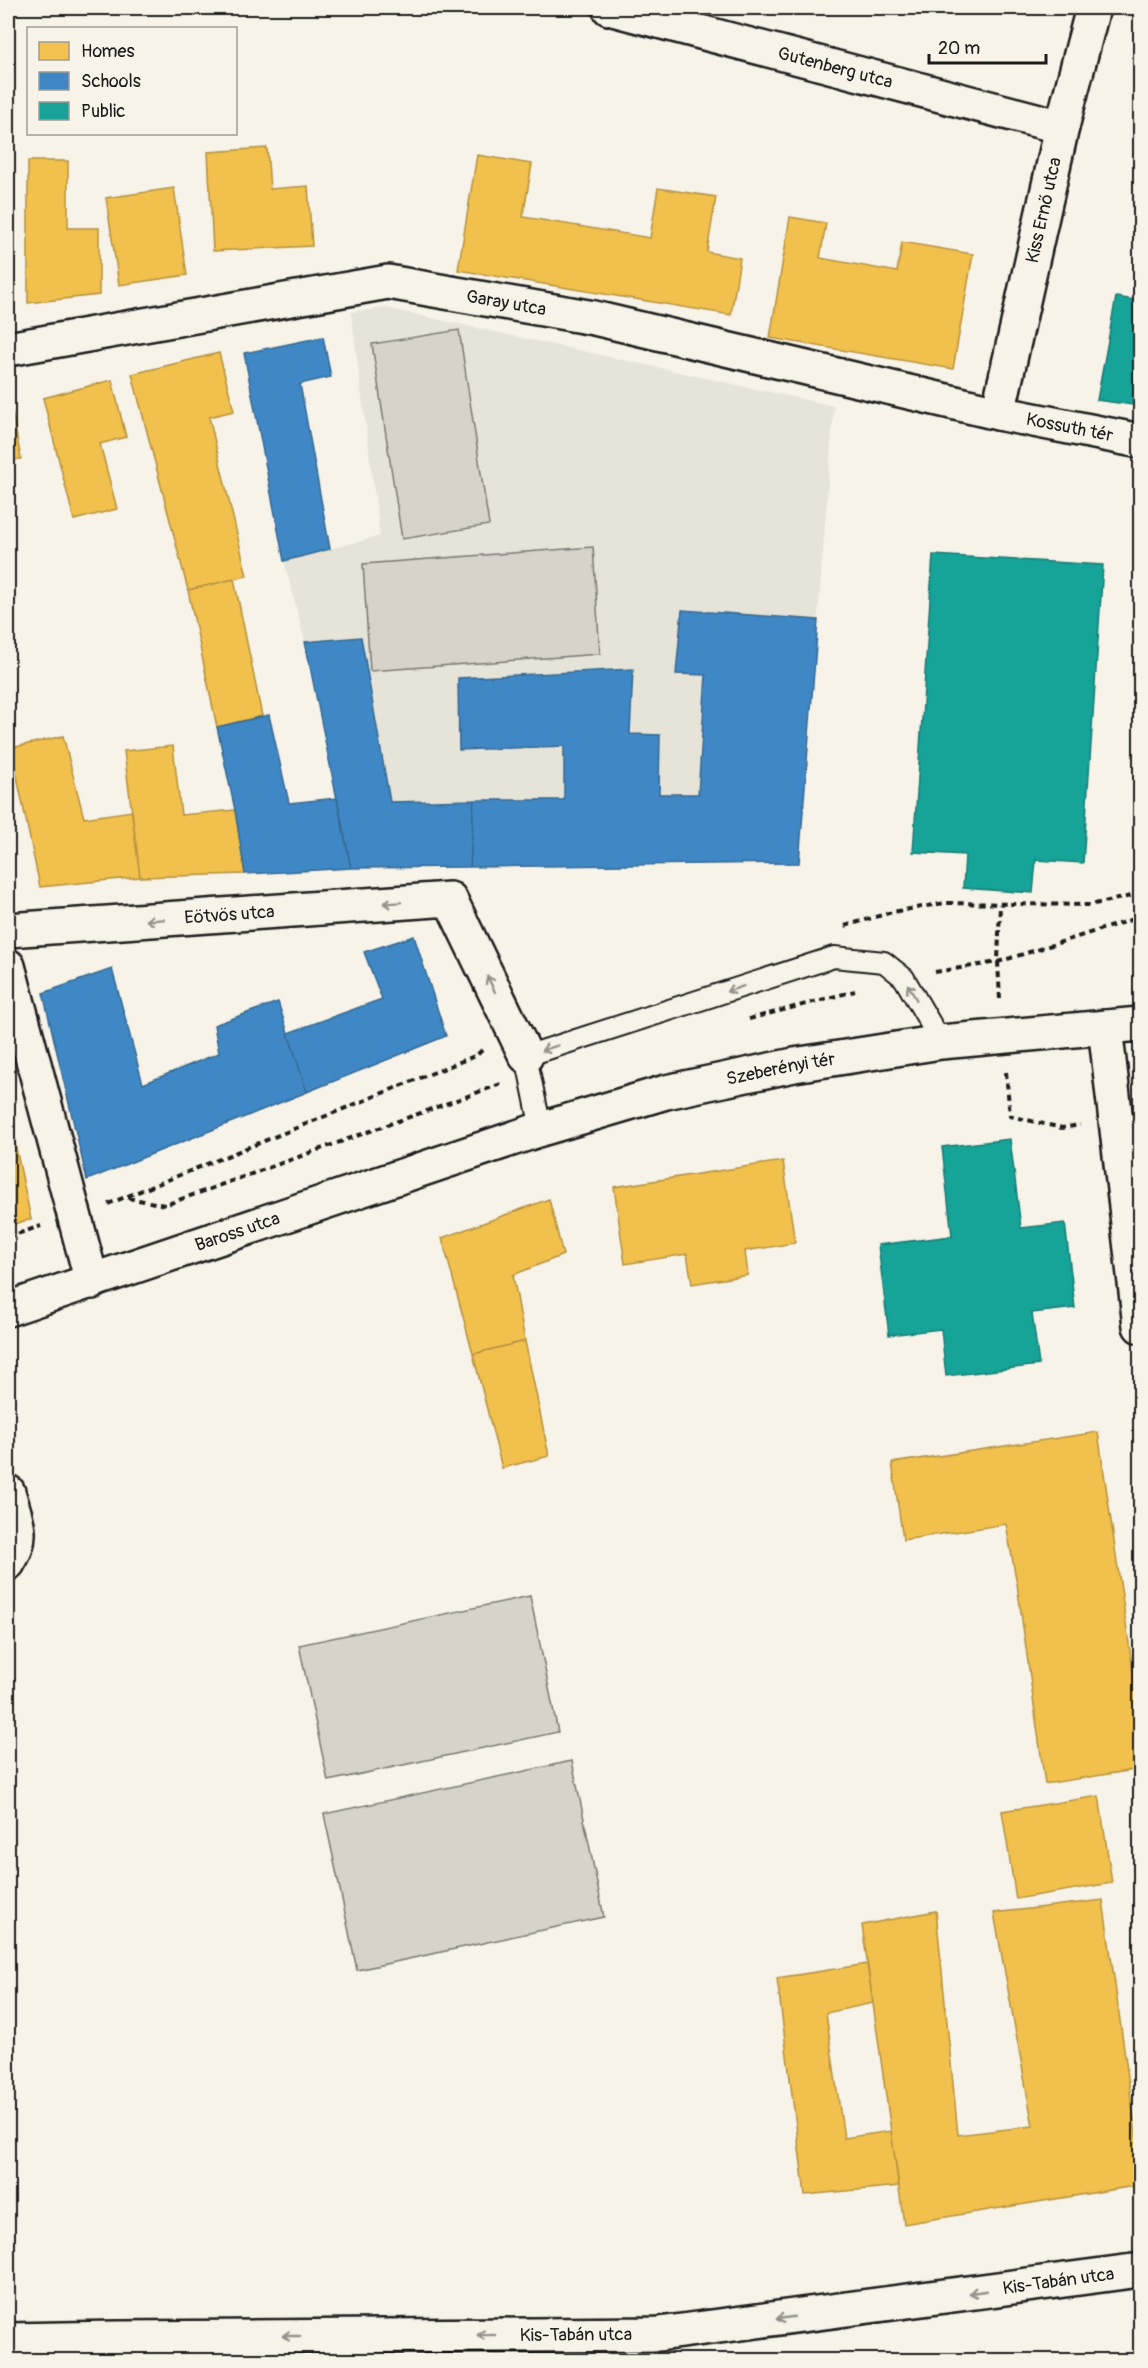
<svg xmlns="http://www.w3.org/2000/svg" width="1148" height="2368" font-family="Pangolin,sans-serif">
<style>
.built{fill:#e6e3d9}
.green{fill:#d7d3cb;stroke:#7a7874;stroke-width:1.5}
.homes{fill:#f2c14e;stroke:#b2903f;stroke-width:1.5}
.schools{fill:#3f88c5;stroke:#346892;stroke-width:1.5}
.public{fill:#17a398;stroke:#187a73;stroke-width:1.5}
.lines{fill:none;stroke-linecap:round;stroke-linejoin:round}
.lane-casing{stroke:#1c1c1c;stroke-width:24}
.street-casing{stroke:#1c1c1c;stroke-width:38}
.primary-casing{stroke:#1c1c1c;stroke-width:38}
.path{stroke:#1c1c1c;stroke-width:4;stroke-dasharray:6 4.5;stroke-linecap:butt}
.lane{stroke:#f7f3e8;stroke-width:20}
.street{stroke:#f7f3e8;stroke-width:33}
.primary{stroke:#f7f3e8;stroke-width:33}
.oneway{stroke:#94928c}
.labels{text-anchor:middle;stroke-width:6;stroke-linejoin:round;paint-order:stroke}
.street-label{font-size:18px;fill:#1c1c1c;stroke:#f7f3e8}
</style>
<rect width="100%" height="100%" fill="#f7f3e8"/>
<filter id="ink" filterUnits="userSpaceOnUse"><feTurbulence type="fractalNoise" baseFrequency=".0167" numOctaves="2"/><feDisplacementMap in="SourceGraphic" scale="12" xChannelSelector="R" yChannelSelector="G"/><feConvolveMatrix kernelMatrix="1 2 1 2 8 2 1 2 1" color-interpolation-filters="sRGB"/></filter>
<g filter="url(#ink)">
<!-- built -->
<path class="built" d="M386 308 834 406 799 863 351 868 305 642 284 561 380 536 351 312Z"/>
<!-- green -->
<path class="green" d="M459 330 489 525 402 539 372 344Z
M593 547 600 654 370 671 363 564Z
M530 1596 558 1732 328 1781 299 1645Z
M572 1761 604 1917 357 1970 324 1814Z"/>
<!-- homes -->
<path class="homes" d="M267 148 270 189 308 186 312 246 213 251 208 152Z
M477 155 532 164 523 217 650 238 658 188 716 197 707 252 740 258 731 315 458 270Z
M28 161H68V228H99V295L28 303Z
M174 188 187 275 119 285 106 198Z
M790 217 826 223 820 258 897 272 902 242 973 254 953 369 770 338Z
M219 353 234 411 209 417 247 576 188 590 132 374Z
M112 380 126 437 100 444 117 509 74 520 43 398Z
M12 411 21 459 8 461V412Z
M234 579 262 716 217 727 188 590Z
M63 736 84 818 132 811 140 877 40 887 11 748Z
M173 746 181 815 235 810 245 874 140 877 124 751Z
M8 1109 13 1134 8 1135Z
M13 1134 31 1219 8 1226V1135Z
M783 1161 795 1243 745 1251 748 1275 692 1284 687 1254 625 1264 614 1187Z
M549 1199 563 1255 513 1275 525 1341 473 1354 442 1238Z
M525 1341 549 1456 502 1468 473 1354Z
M1098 1432 1140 1719V1769L1045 1784 1017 1584 1006 1524 903 1540 892 1463Z
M1099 1796 1112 1883 1016 1899 1002 1811Z
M1103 1900 1140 2162V2185L904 2224 862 1925 936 1911 958 2135 1033 2126 994 1913Z
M867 1964 873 2003 826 2013 844 2138 891 2131 899 2186 805 2195 777 1978Z"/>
<!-- schools -->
<path class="schools" d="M323 337 331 377 300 384 330 549 284 561 244 353Z
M682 610 818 620 799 863 470 867 474 800H564V746L459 750 458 678 633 669 630 734 660 735 659 794H698L706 675 676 674Z
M361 637 390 802 474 800 470 867 351 868 305 642Z
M269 715 289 803 337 798 351 868 245 874 235 810 217 727Z
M414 936 446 1036 307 1092 288 1033 382 999 364 952Z
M112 969 143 1084 219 1053 214 1025 278 1002 307 1092 87 1180 43 993Z"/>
<!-- public -->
<path class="public" d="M1116 297 1140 301V406L1097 400Z
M933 555 1103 565 1083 863 1036 860 1033 893 963 888 965 855 913 852Z
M1010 1139 1021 1228 1065 1223 1075 1308 1032 1313 1039 1365 946 1376 941 1329 889 1335 878 1245 952 1236 942 1147Z"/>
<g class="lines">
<defs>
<path id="lane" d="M541 1129 526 1056 834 957 884 962 904 978 941 1042"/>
<g id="street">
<path id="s1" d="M609 8 1062 127"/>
<path id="s2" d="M8 349 388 282 594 318 998 413 1140 441"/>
<path id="s3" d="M998 413 1062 127 1093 8"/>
<path id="s4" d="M8 930 450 899 526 1056"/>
<path d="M8 966 92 1282"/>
<path d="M1105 1027 1140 1326"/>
<path d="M8 1492C16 1521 26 1536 8 1563"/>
<path id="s5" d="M8 2340 118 2338 659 2334 1140 2270"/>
</g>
<g id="primary">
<path id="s6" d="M8 1309 541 1129 666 1092 794 1065 941 1042 1140 1024"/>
</g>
</defs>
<!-- lane casing -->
<use href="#lane" class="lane-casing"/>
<!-- street casing -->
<use href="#street" class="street-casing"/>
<!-- primary casing -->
<use href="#primary" class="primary-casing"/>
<!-- path -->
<path class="path" d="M845 926 892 912 945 903 1090 905 1140 894
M935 972 998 962 1140 917
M1000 999 998 962 1000 904
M749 1019 855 991
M1006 1072 1010 1116 1062 1128 1080 1125
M128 1198 165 1205 501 1084
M108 1204 477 1055 483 1049
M8 1237 41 1226"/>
<!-- lane -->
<use href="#lane" class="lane"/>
<!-- street -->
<use href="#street" class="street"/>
<!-- primary -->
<use href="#primary" class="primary"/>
</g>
<!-- one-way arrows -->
<defs><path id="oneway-shaft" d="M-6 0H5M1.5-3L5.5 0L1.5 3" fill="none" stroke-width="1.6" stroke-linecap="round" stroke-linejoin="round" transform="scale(1.5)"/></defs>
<g class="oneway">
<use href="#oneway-shaft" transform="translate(392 903) rotate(176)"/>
<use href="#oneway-shaft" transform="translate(155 920) rotate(176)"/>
<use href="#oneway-shaft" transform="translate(491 984) rotate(-116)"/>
<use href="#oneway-shaft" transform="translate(735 989) rotate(162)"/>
<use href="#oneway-shaft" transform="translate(912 992) rotate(-120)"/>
<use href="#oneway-shaft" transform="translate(550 1048) rotate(162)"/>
<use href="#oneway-shaft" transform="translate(978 2292) rotate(172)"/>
<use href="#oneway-shaft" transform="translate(785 2318) rotate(172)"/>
<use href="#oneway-shaft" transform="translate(486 2335) rotate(180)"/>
<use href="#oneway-shaft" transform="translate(291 2336) rotate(180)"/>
</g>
</g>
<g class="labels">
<!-- street labels -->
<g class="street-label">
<text dy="6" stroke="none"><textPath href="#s1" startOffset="234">Gutenberg utca</textPath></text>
<text dy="6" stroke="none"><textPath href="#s3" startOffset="208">Kiss Ernő utca</textPath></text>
<text dy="6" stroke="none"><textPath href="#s2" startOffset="506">Garay utca</textPath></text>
<text dy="6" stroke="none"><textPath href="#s2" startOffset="1083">Kossuth tér</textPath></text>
<text dy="6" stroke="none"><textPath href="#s4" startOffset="222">Eötvös utca</textPath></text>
<text dy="6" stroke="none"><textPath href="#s6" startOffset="810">Szeberényi tér</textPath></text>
<text dy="6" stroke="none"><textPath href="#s6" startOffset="242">Baross utca</textPath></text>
<text dy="6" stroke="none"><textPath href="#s5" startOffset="1054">Kis-Tabán utca</textPath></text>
<text dy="6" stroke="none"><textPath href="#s5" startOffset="568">Kis-Tabán utca</textPath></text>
</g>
</g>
<!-- margin -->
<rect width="1148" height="2368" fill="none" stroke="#f7f3e8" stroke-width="30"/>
<rect x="15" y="15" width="1118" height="2338" fill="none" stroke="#1c1c1c" stroke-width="2" filter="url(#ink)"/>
<!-- legend -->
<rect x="27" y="27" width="210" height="108" fill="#f7f3e8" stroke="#9f9d96" stroke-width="1.5"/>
<rect x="39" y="42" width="30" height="18" fill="#f2c14e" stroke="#9f9d96" stroke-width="1.5"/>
<text x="81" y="57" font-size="18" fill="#1c1c1c">Homes</text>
<rect x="39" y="72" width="30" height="18" fill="#3f88c5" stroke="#9f9d96" stroke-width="1.5"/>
<text x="81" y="87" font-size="18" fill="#1c1c1c">Schools</text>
<rect x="39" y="102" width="30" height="18" fill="#17a398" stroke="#9f9d96" stroke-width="1.5"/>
<text x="81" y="117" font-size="18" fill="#1c1c1c">Public</text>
<!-- scale -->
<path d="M929 54v9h117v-9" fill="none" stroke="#1c1c1c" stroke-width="3"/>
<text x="938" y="54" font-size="18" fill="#1c1c1c" stroke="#f7f3e8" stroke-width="4.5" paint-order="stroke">20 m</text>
</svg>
